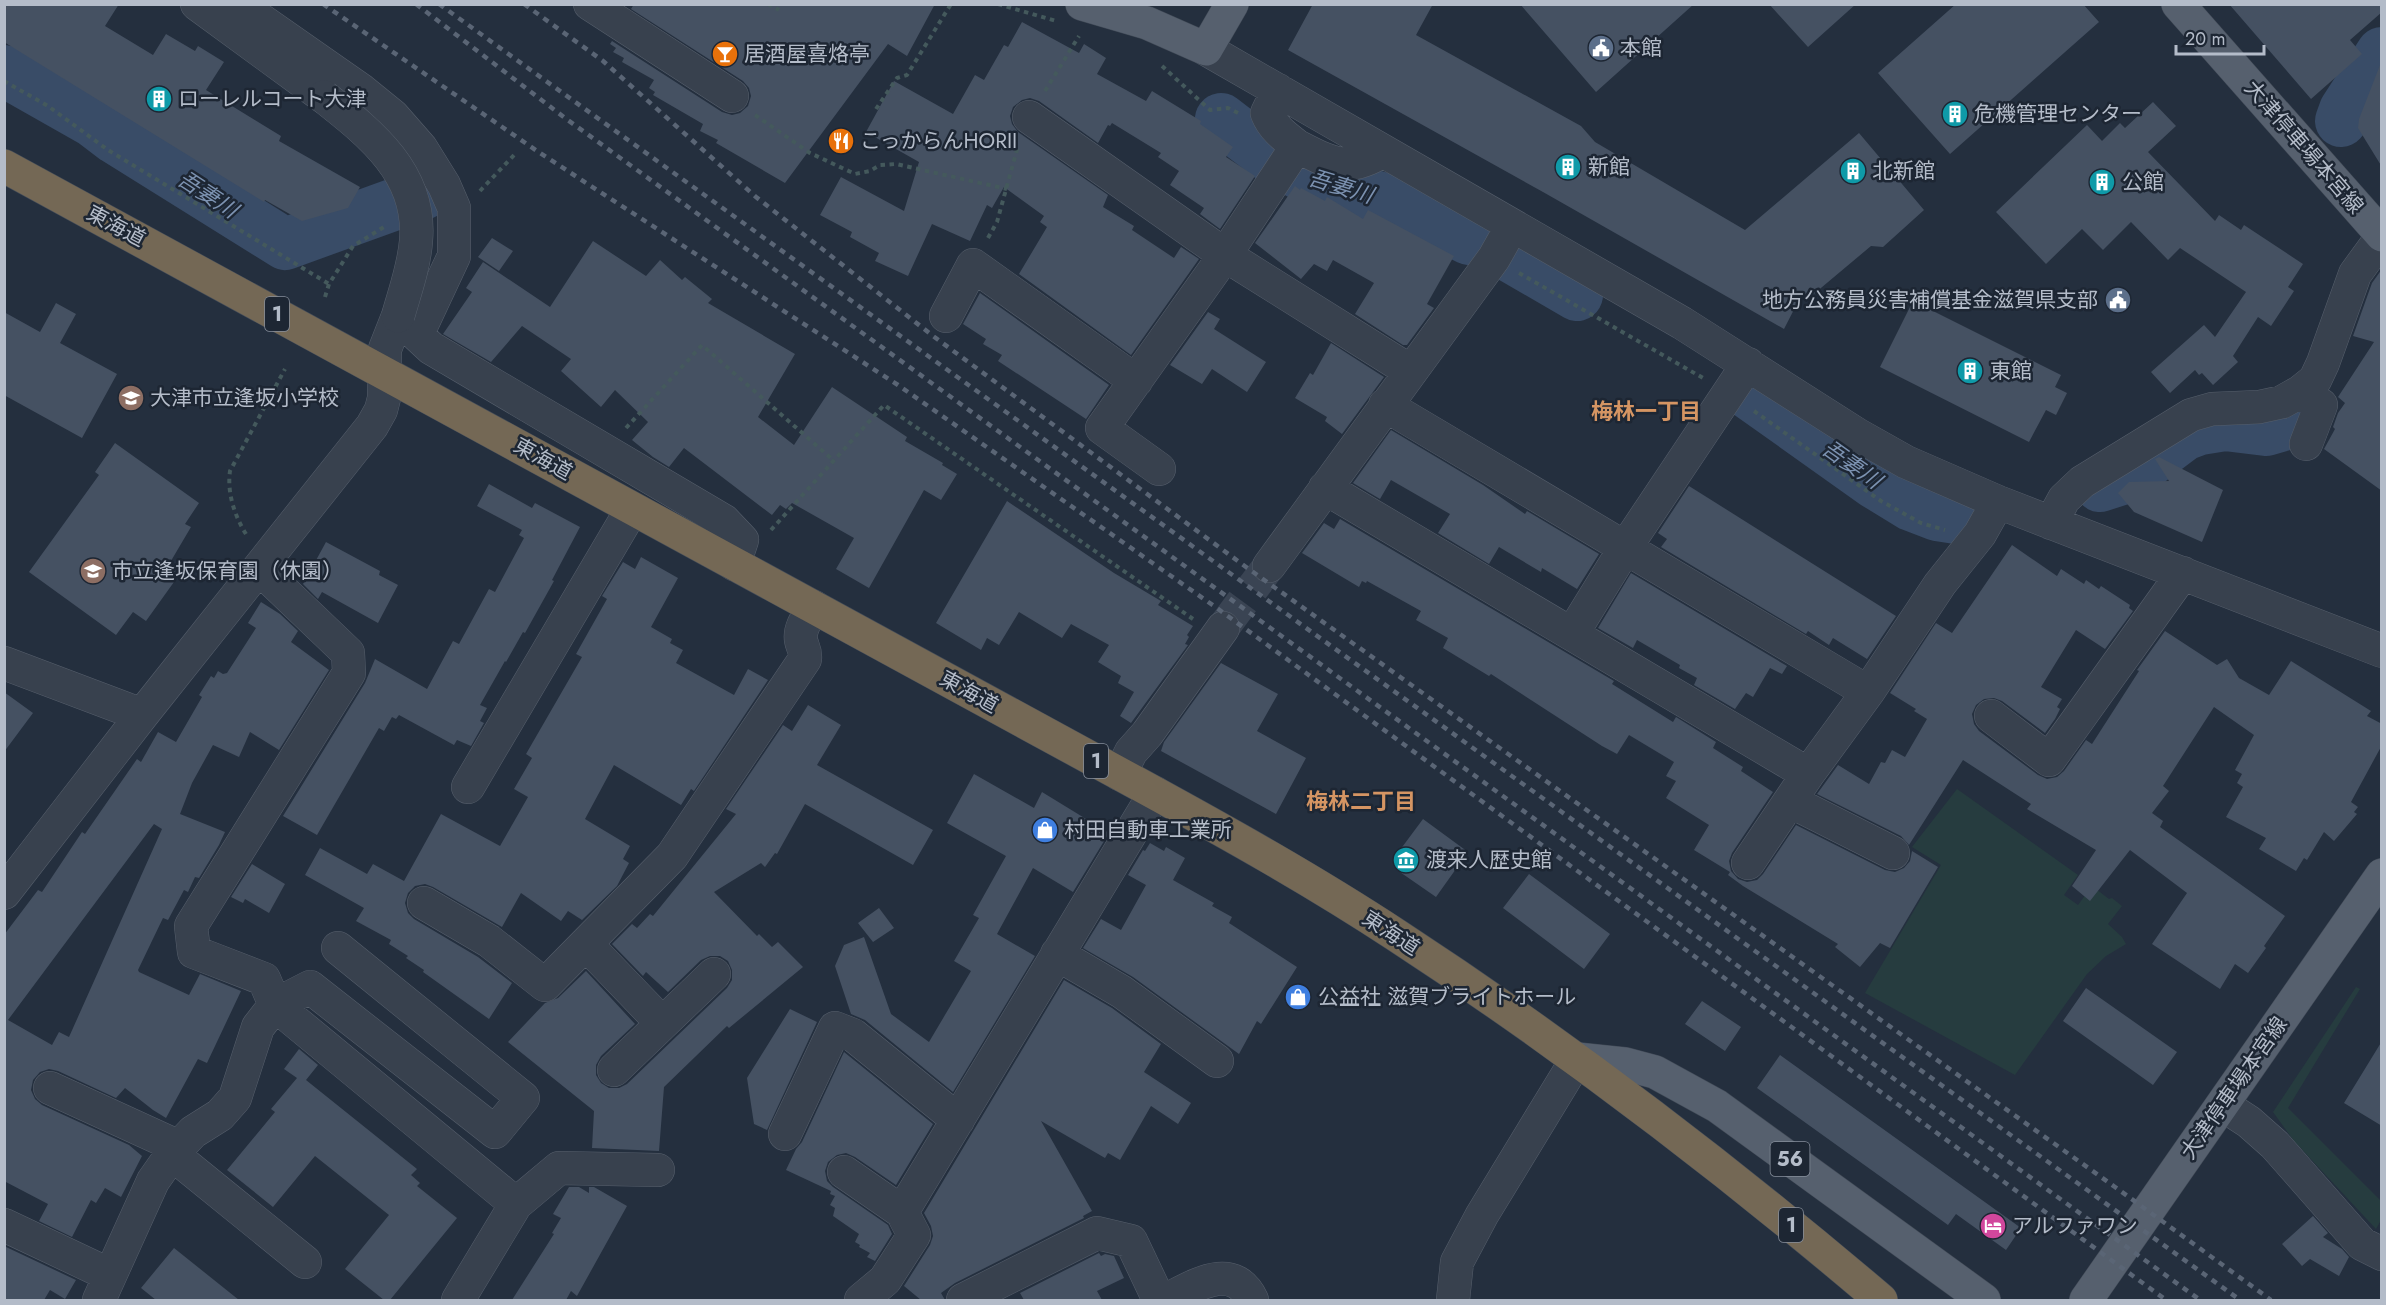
<svg xmlns="http://www.w3.org/2000/svg" width="2386" height="1305" font-family="Jost,'Noto Sans JP',sans-serif">
<style>
.green{fill:#263c3f}
.lines{fill:none;stroke-linecap:round;stroke-linejoin:round}
.river{stroke:#394c67;stroke-width:52}
.building{fill:#455162;fill-rule:evenodd}
.minor-tunnel{stroke:#3a4453;stroke-width:33;stroke-dasharray:33 16;stroke-linecap:butt}
.minor-casing{stroke:#565f6c;stroke-width:34}
.major-casing{stroke:#414a57;stroke-width:34}
.highway-casing{stroke:#434c59;stroke-width:34}
.path{stroke:#44595c;stroke-width:4;stroke-dasharray:4.5 4.5;stroke-linecap:butt}
.minor{stroke:#38414e;stroke-width:33}
.major{stroke:#56606e;stroke-width:33}
.highway{stroke:#746855;stroke-width:33}
.rail{stroke:#5a6575;stroke-width:4.5;stroke-dasharray:6 6;stroke-linecap:butt}
.minor-bridge-casing{stroke:#565f6c;stroke-width:34;stroke-linecap:butt}
.minor-bridge{stroke:#38414e;stroke-width:33}
.labels{text-anchor:middle;stroke-width:5;stroke-linejoin:round;paint-order:stroke}
.shield{fill:#1d2633;stroke:#878f9c;stroke-width:1.5}
.shield-label{font-size:20px;font-weight:bold;fill:#b4bcc9}
.poi-label{font-size:21px;fill:#b4bcc9;stroke:#1d2633;text-anchor:start}
.street-label{font-size:21px;fill:#b4bcc9;stroke:#1d2633}
.water-label{font-size:22px;font-style:italic;fill:#7c92b1;stroke:#1d2633}
.neighbourhood-label{font-size:22px;font-weight:bold;fill:#d59563;stroke:#1d2633}
</style>
<rect width="100%" height="100%" fill="#242f3e"/>
<!-- green -->
<path class="green" d="M1957 789 2078 875 2064 895 2078 905 2092 886 2109 899 2112 898 2122 906 2108 924 2122 937 2126 944 2106 956 2087 974 2015 1075 1865 993 1941 865 1912 847Z
M2356 987 2360 989 2288 1108 2381 1201V1220L2376 1229 2294 1141 2273 1112Z"/>
<g class="lines">
<!-- river -->
<path class="river" d="M4 71 94 122 115 138 285 244 423 194
M1221 119 1272 158 1302 175 1395 202 1469 239
M2341 121 2345 110 2382 53
M1508 255 1577 295
M1747 392 1875 483 1911 505 1937 515 1963 519
M2100 486 2128 477 2184 435 2200 429 2225 425 2266 430 2283 425 2300 412"/>
</g>
<!-- building -->
<path class="building" d="M4 4H119L105 26 153 55 166 34 195 51 198 46 224 62 206 90 281 136 279 141 360 187 348 208 302 221 265 200 264 202 4 42Z
M634 4H935L907 56 888 44 785 183 716 143 718 140 700 131 703 124 653 95 655 92 649 88 654 80 622 62 624 58 613 52 616 48 610 44 612 41 722 112 732 115 740 113 748 106 751 96 749 88 743 81 631 9Z
M1313 4H1433L1416 35 1581 126 1595 142 1745 230 1859 133 1924 210 1883 247 1871 246 1809 298 1802 294 1784 329 1543 192 1288 50Z
M1520 4H1694L1596 92Z
M1769 4H1856L1808 47Z
M1956 4H2083L2099 22 1950 154 1878 73Z
M2229 4H2382V12L2350 40 2362 54 2311 99Z
M1022 22 1079 53 1084 44 1106 58 1097 74 1146 101 1152 91 1201 121 1200 124 1233 147 1226 157 1255 176 1220 229 1200 214 1204 208 1170 185 1179 171 1158 157 1161 153 1112 123 1110 126 1108 125 1098 143 1039 101 1030 98 1022 100 1013 107 1010 116 1012 124 1018 132 1108 195 1103 207 1134 226 1132 230 1174 258 1181 247 1199 259 1131 355 1019 274 1047 227 1040 222 1044 216 1004 187 992 208 987 205 970 241 932 224 908 276 875 261 879 253 850 237 852 232 820 215 841 177 904 211 919 162 866 132 894 81 953 114 975 75 984 80 1004 45 1008 47Z
M2380 65 2382 66V167L2358 128 2359 119Z
M2153 102 2176 126 2148 152 2215 221 2219 215 2241 230 2244 225 2303 264 2288 287 2294 291 2271 326 2258 317 2233 356 2238 362 2213 385 2202 373 2199 375 2195 370 2170 393 2151 372 2204 325 2215 337 2246 292 2180 248 2168 260 2131 222 2103 250 2082 229 2046 264 1996 212 2087 125 2102 141 2120 123 2125 128Z
M1295 186 1300 190 1301 188 1325 201 1327 197 1363 219 1368 210 1454 256 1427 304 1434 308 1407 345H1403L1355 314 1374 283 1333 260 1327 271 1314 264 1301 279 1255 243Z
M492 238 513 251 499 271 478 257Z
M593 241 646 276 660 260 682 280 685 277 712 299 708 303 795 354 758 417 794 445 832 387 907 437 905 441 943 463 942 465 957 474 941 500 924 490 869 588 836 569 854 538 792 503 786 509 780 505 772 515 684 448 669 467 653 457 632 440 648 422 615 390 601 407 561 371 571 359 522 326 491 362 443 334 472 292 466 288 483 262 550 307Z
M2382 269V491L2324 449 2335 429 2333 427 2338 413 2345 403 2338 397 2374 342 2353 336 2372 283Z
M980 293 1109 385 1086 419 998 361 1002 355 983 344 986 339 963 324Z
M1913 301 2061 375 2055 387 2067 393 2056 415 2046 410 2029 442 1880 367Z
M56 303 76 314 60 343 117 374 82 438 4 395V312L40 332Z
M1208 312 1220 319 1214 329 1266 362 1247 392 1212 369 1202 384 1170 365Z
M1331 343 1384 377 1342 434 1325 421 1327 417 1295 398 1310 373 1313 375Z
M1391 430 1483 485 1525 514 1527 511 1599 554 1577 589 1542 568 1541 572 1499 547 1489 564 1438 533 1450 514 1391 480 1380 499 1353 483Z
M115 443 199 503 185 524 191 527 168 566 179 575 146 621 133 612 116 635 29 572 99 475 95 472Z
M2159 457 2223 490 2202 542 2134 512 2118 493 2129 482 2169 481 2155 459Z
M489 484 532 508 535 503 580 527 552 580 554 581 525 633 523 632 506 662 505 661 480 705 487 708 480 721 484 723 471 746 457 740 454 745 399 715 396 719 392 717 384 731 379 728 317 835 283 816 365 683 375 659 427 689 453 641 459 644 489 589 495 592 524 538 519 535 522 530 477 506Z
M1689 486 1896 616 1867 659 1833 638 1829 645 1808 631 1806 634 1661 547 1667 539 1658 533Z
M1007 501 1114 573 1161 601 1158 605 1193 626 1187 635 1189 637 1185 644 1188 645 1131 723 1120 716 1134 692 1118 683 1121 676 1098 662 1109 645 1071 624 1062 638 1019 612 999 645 987 638 981 650 936 623Z
M1340 519 1614 681 1612 684 1673 722 1676 717 1716 742 1713 748 1743 767 1741 771 1773 792 1732 853 1729 861 1731 871 1738 879 1747 882 1757 880 1763 874 1796 825 1885 870 1895 872 1904 868 1910 861 1912 851 1938 867 1890 948 1880 943 1860 967 1835 947 1838 944 1743 886 1728 875 1730 872 1694 850 1709 825 1666 798 1676 781 1666 776 1674 762 1629 735 1617 754 1602 746 1491 674 1489 676 1443 648 1448 638 1416 620 1421 611 1367 581 1366 583 1362 581 1359 587 1302 553 1324 523 1334 529Z
M326 542 380 571 379 575 398 585 378 623 322 592 318 599 303 584Z
M2012 545 2057 576 2061 569 2084 584 2086 580 2099 589 2101 586 2130 605 2129 608 2133 611 2105 649 2076 630 2041 687 2062 699 2057 707 2060 709 2055 719 2045 733 2002 701 1994 698 1984 699 1976 705 1972 714 1974 724 1979 731 2038 775 2047 779 2057 777 2064 771 2086 740 2092 744 2139 671 2137 670 2165 631 2217 665 2227 659 2239 678 2269 695 2291 661 2371 711 2367 716 2382 724V745L2351 802 2358 807 2354 812 2357 814 2334 841 2324 832 2307 860 2304 858 2296 871 2259 849 2266 838 2226 817 2243 787 2237 783 2242 774 2235 770 2254 735 2214 707 2163 786 2169 791 2152 813 2163 821 2160 827 2285 916 2264 946 2266 948 2248 973 2235 964 2220 989 2152 944 2187 893 2130 850 2090 901 2072 886 2096 850 2027 809 2031 804 1963 760 1909 845 1901 836 1817 794 1838 765 1869 784 1881 762 1885 763 1892 750 1905 757 1927 719 1914 711 1916 709 1890 693 1936 623 1952 633Z
M641 557 678 578 651 627 672 639 670 643 683 650 676 663 734 695 748 669 768 680 694 791 691 789 681 805 614 765 585 819 630 846 623 859 629 863 617 886 582 920 568 911 561 921 521 893 502 927 433 887 425 884 415 886 408 893 405 903 408 913 414 919 478 957 512 983 489 1019 423 972 424 970 406 958 408 956 389 944 391 940 356 921 364 908 305 875 320 848 367 874 373 864 404 881 441 814 500 846 528 797 514 789 532 758 526 754 582 657 576 654 607 599 602 596 623 562 635 569Z
M1631 573 1787 666 1782 674 1770 668 1753 697 1746 693 1735 709 1694 685 1697 678 1679 668 1680 665 1637 640 1633 648 1598 628Z
M261 602 280 614 298 631 291 642 329 670 279 750 250 732 239 757 213 745 192 783 180 814 225 832 219 845 199 878 195 877 188 892 184 890 168 920 163 918 138 970 139 972 189 995 200 974 241 991 207 1063 198 1059 166 1118 153 1110 125 1088 116 1098 58 1071 49 1069 40 1072 33 1080 31 1090 35 1099 42 1105 129 1145 142 1156 121 1197 105 1188 96 1203 91 1200 72 1237 39 1221 48 1204 4 1181V935L38 890 42 892 82 832 85 834 137 759 141 762 158 732 176 742 202 697 199 695 211 676 214 678 218 671 223 674 227 673 256 628 248 623ZM154 824 162 829 69 1037 59 1032 52 1045 8 1020Z
M1221 663 1278 694 1257 731 1306 758 1276 814 1161 751 1164 742Z
M4 692 33 713 4 752Z
M808 705 841 725 817 765 933 830 913 865 805 804 777 854 775 853 765 867 761 863 714 892 757 936 759 934 772 947 778 942 803 967 729 1028 727 1026 664 1087 659 1151 592 1148 594 1111 508 1042 545 1003 558 998 586 971 635 1024 601 1056 596 1065V1075L601 1083 609 1088H619L627 1084 727 988 732 980V970L728 961 720 956H710L701 960 668 992 646 972 643 976 612 944 632 924 637 928 650 914 653 916 736 814 726 809 783 725 792 731Z
M974 774 1034 808 1042 792 1109 833 1073 892 1033 868 997 934 1035 956 953 1092 865 1020 851 1014 835 966 844 945 864 937 891 1014 929 1042 971 971 954 961 979 918 973 915 1006 856 947 823Z
M1423 819 1468 852 1436 897 1397 870 1401 863 1394 858Z
M1150 843 1164 851 1166 847 1185 858 1173 880 1214 903 1212 906 1232 917 1229 923 1297 967 1261 1024 1257 1021 1239 1054 1133 977 1083 948 1101 919 1121 930 1146 885 1128 875 1143 850 1145 851Z
M252 864 285 884 269 913 245 899 243 903 231 897Z
M1529 874 1610 934 1584 969 1503 908Z
M879 908 894 928 873 942 858 923Z
M1064 980 1112 1008 1161 1044 1144 1072 1191 1103 1178 1124 1151 1106 1120 1160 1108 1153 1105 1158 1041 1121 1092 1211 1083 1216 1084 1218 955 1283 941 1293 945 1300H921L904 1286 930 1245 933 1236 931 1226 924 1213Z
M2086 988 2177 1052 2153 1085 2063 1021Z
M1702 1001 1741 1027 1725 1051 1685 1024Z
M790 1009 817 1022 767 1130 754 1124 747 1078Z
M2382 1041V1126L2344 1103Z
M299 1049 318 1065 306 1080 417 1169 411 1175 420 1183 417 1186 457 1218 390 1300H384L345 1269 389 1215 315 1156 273 1207 227 1170 275 1112 271 1109 297 1078 284 1069Z
M844 1052 933 1124 896 1185 855 1157 846 1153 837 1155 828 1162 825 1171 827 1181 833 1187 888 1225 892 1234 875 1261 867 1257 870 1253 859 1247 860 1245 855 1242 859 1234 833 1216 835 1208 830 1205 835 1196 830 1194 831 1191 786 1170 796 1149 802 1142Z
M1780 1055 2021 1228 2006 1250 1956 1214 1948 1225 1757 1088Z
M569 1187H579L589 1193V1187H594L627 1206 577 1296 571 1291 566 1300H512L554 1234 552 1233 561 1218 553 1214Z
M2313 1216 2328 1233 2323 1237 2342 1249 2349 1257 2339 1276 2310 1259 2302 1266 2282 1244Z
M4 1246 76 1280 65 1299 50 1290 44 1300H4Z
M174 1248 239 1300H156L141 1288Z
M1099 1253 1101 1256 1105 1254 1114 1256 1124 1278 1097 1291 1102 1300H1024L1020 1293Z"/>
<g class="lines">
<!-- minor-tunnel -->
<path class="minor-tunnel" d="M1223 628 1269 566"/>
<defs>
<path id="minor" d="M197 4 324 97
M238 4 361 90 393 116 421 148 444 185 454 208V256L417 335 431 348 724 521 742 540 734 564
M590 4 732 96
M1206 49 1682 323 1858 435 1906 462 1998 502 2382 651
M1278 90 1267 113C1273 128 1284 136 1297 146
M1029 117 1225 255 1410 371
M946 316 973 265 1136 381
M2300 392 2321 405 2306 444
M1385 405 1868 692
M1159 469 1102 428 1225 255 1297 146C1332 164 1347 173 1383 151
M1325 488 1808 774
M2051 523 2064 499 2082 482 2191 415 2212 409 2259 407 2282 402 2300 392 2315 380 2323 363 2355 274 2382 237
M1269 566 1494 258 1512 226
M1572 634 1625 548 1748 364
M4 663 142 715
M1991 716 2049 760 2183 573
M1120 774 1131 752 1147 734 1223 628
M468 787 632 509
M1790 801 1893 853
M1748 863 1808 774 1868 692 1940 584 1980 534 1998 502
M4 893 142 715 372 426 381 410 384 398 385 349 398 316
M424 903 489 941 545 985 672 856 805 659C806 650 802 647 801 640 799 628 808 617 814 607
M586 944 662 1023
M338 948 523 1098 495 1132 310 987 275 1005 516 1204 458 1300
M1057 954 1122 992 1217 1061
M614 1070 714 974
M50 1088 179 1147
M2223 1105 2249 1122 2275 1145 2362 1244 2382 1254
M785 1134 835 1028 853 1035 958 1120
M172 1154 305 1262
M844 1172 902 1212
M516 1204 559 1168 658 1170
M4 1225 110 1275
M99 1300 153 1181 172 1154 193 1132 220 1115 235 1098 258 1027 275 1005 264 979 194 952 191 926 349 673 348 653 259 568
M861 1300 885 1280 914 1235 902 1212 1155 793
M963 1300 1097 1233 1131 1241 1159 1300
M1166 1300C1195 1286 1233 1260 1252 1300
M1453 1300 1457 1262 1482 1215 1577 1059"/>
<path id="major" d="M1082 4 1147 23 1206 49 1232 4
M2178 4 2382 235
M1577 1059 1625 1064 1655 1072 1717 1106 1984 1300
M2086 1300 2382 875"/>
<path id="highway" d="M4 166 1142 786C1228 833 1314 881 1396 935 1566 1046 1727 1169 1881 1300"/>
</defs>
<!-- minor casing -->
<use href="#minor" class="minor-casing"/>
<!-- major casing -->
<use href="#major" class="major-casing"/>
<!-- highway casing -->
<use href="#highway" class="highway-casing"/>
<!-- path -->
<path class="path" d="M768 4 779 10
M998 4 1056 21
M1162 66 1210 110 1228 108 1238 113
M4 81 48 106 108 150 329 284
M1045 91 1079 36
M876 109 897 78 907 75 951 4
M755 115 810 153 855 174 870 171 880 165 896 164 1007 189
M480 191 514 155
M988 238 997 222 1018 146
M1519 273 1703 378
M325 297 329 284 353 246 384 227
M1754 411 1881 501 1921 523 1945 530
M626 428 702 345 833 460
M771 530 884 405 1193 619
M246 534C234 515 227 492 230 471L285 369"/>
<!-- minor -->
<use href="#minor" class="minor"/>
<!-- major -->
<use href="#major" class="major"/>
<!-- highway -->
<use href="#highway" class="highway"/>
<!-- rail -->
<path class="rail" d="M323 4 540 153 898 385 1214 606 2166 1300
M416 4 565 118 2200 1300
M439 4 2240 1300
M524 4 603 61 756 197 933 336 1246 567 2115 1187 2271 1300"/>
<defs>
<path id="minor-bridge" d="M324 97C371 134 422 174 416 241 414 267 405 291 398 316"/>
</defs>
<!-- minor-bridge casing -->
<use href="#minor-bridge" class="minor-bridge-casing"/>
<!-- minor-bridge -->
<use href="#minor-bridge" class="minor-bridge"/>
</g>
<!-- icons -->
<defs>
<symbol id="civic-disc" viewBox="-11 -11 22 22"><circle r="9.5" fill="#5c6f8a" stroke="#1d2633"/><path d="M-.6-6.5H3V-4.5H.6V-3L4-1V1h2V6H-6V1h2V-1L-.6-3ZM-1.2 2.5V6h2.4V2.5Z" fill="#fff"/></symbol>
<symbol id="bar-disc" viewBox="-11 -11 22 22"><circle r="9.5" fill="#e8710a" stroke="#1d2633"/><path d="M-6-5H6L.8 .8V4.5H3.5V6h-7V4.5H-.8V.8Z" fill="#fff"/></symbol>
<symbol id="building-disc" viewBox="-11 -11 22 22"><circle r="9.5" fill="#0f9aa8" stroke="#1d2633"/><path d="M-4-6H4V6H1V3H-1V6H-4ZM-2.5-4.3h1.7v1.8h-1.7ZM.8-4.3h1.7v1.8H.8ZM-2.5-1h1.7V.8h-1.7ZM.8-1h1.7V.8H.8Z" fill="#fff"/></symbol>
<symbol id="restaurant-disc" viewBox="-11 -11 22 22"><circle r="9.5" fill="#e8710a" stroke="#1d2633"/><path d="M-5-6h1v4h1v-4h1v4h1v-4h1v5L-1.5 .5V6h-2V.5L-5-1ZM5-6V6H3V1.5H1.5Q1.5-4 5-6Z" fill="#fff"/></symbol>
<symbol id="school-disc" viewBox="-11 -11 22 22"><circle r="9.5" fill="#8d6e63" stroke="#1d2633"/><path d="M0-5L7-2L0 1L-7-2ZM-4 1L0 2.5L4 1V4Q0 6-4 4Z" fill="#fff"/></symbol>
<symbol id="shop-disc" viewBox="-11 -11 22 22"><circle r="9.5" fill="#3f7fe0" stroke="#1d2633"/><path d="M-5-2.5h2.3a2.7 3.5 0 0 1 5.4 0H5L5.5 6h-11ZM-1.5-2.5h3a1.5 2.3 0 0 0-3 0Z" fill="#fff"/></symbol>
<symbol id="museum-disc" viewBox="-11 -11 22 22"><circle r="9.5" fill="#0f9aa8" stroke="#1d2633"/><path d="M0-6L6-3V-2H-6V-3ZM-5-1h2V3h-2ZM-1-1h2V3h-2ZM3-1h2V3H3ZM-6 4H6V6H-6Z" fill="#fff"/></symbol>
<symbol id="hotel-disc" viewBox="-11 -11 22 22"><circle r="9.5" fill="#d1479c" stroke="#1d2633"/><path d="M-6-4.5h1.5V1H6V5H4.5V3h-9V5H-6ZM-4 0a1.8 1.8 0 1 1 3.6 0ZM.5 0V-2.5h3Q6-2.5 6 0Z" fill="#fff"/></symbol>
</defs>
<g fill-rule="evenodd">
<use href="#civic-disc" x="1586" y="33" width="30" height="30"/>
<use href="#bar-disc" x="710" y="39" width="30" height="30"/>
<use href="#building-disc" x="144" y="84" width="30" height="30"/>
<use href="#building-disc" x="1940" y="99" width="30" height="30"/>
<use href="#restaurant-disc" x="826" y="126" width="30" height="30"/>
<use href="#building-disc" x="1553" y="152" width="30" height="30"/>
<use href="#building-disc" x="1838" y="156" width="30" height="30"/>
<use href="#building-disc" x="2087" y="167" width="30" height="30"/>
<use href="#civic-disc" x="2103" y="285" width="30" height="30"/>
<use href="#building-disc" x="1955" y="356" width="30" height="30"/>
<use href="#school-disc" x="116" y="383" width="30" height="30"/>
<use href="#school-disc" x="78" y="556" width="30" height="30"/>
<use href="#shop-disc" x="1030" y="815" width="30" height="30"/>
<use href="#museum-disc" x="1391" y="845" width="30" height="30"/>
<use href="#shop-disc" x="1283" y="982" width="30" height="30"/>
<use href="#hotel-disc" x="1978" y="1211" width="30" height="30"/>
</g>
<g class="labels">
<!-- shield labels -->
<g class="shield">
<rect x="265" y="297" width="24" height="34" rx="4.5"/>
<rect x="1084" y="744" width="24" height="34" rx="4.5"/>
<rect x="1770.5" y="1142" width="39" height="34" rx="4.5"/>
<rect x="1779" y="1208" width="24" height="34" rx="4.5"/>
</g>
<g class="shield-label">
<text x="277" y="321">1</text>
<text x="1096" y="768">1</text>
<text x="1790" y="1166">56</text>
<text x="1791" y="1232">1</text>
</g>
<!-- poi labels -->
<g class="poi-label">
<text x="1620" y="55">本館</text>
<text x="744" y="61">居酒屋喜烙亭</text>
<text x="178" y="106">ローレルコート大津</text>
<text x="1974" y="121">危機管理センター</text>
<text x="860" y="148">こっからんHORII</text>
<text x="1588" y="174">新館</text>
<text x="1872" y="178">北新館</text>
<text x="2122" y="189">公館</text>
<text x="2098" y="307" text-anchor="end">地方公務員災害補償基金滋賀県支部</text>
<text x="1990" y="378">東館</text>
<text x="150" y="405">大津市立逢坂小学校</text>
<text x="112" y="578">市立逢坂保育園（休園）</text>
<text x="1064" y="837">村田自動車工業所</text>
<text x="1426" y="867">渡来人歴史館</text>
<text x="1318" y="1004">公益社 滋賀ブライトホール</text>
<text x="2012" y="1233">アルファワン</text>
</g>
<!-- street labels -->
<g class="street-label">
<text transform="translate(2304 147) rotate(49)" y="7">大津停車場本宮線</text>
<text transform="translate(116 226) rotate(28)" y="7">東海道</text>
<text transform="translate(543 459) rotate(29)" y="7">東海道</text>
<text transform="translate(969 692) rotate(29)" y="7">東海道</text>
<text transform="translate(1391 933) rotate(33)" y="7">東海道</text>
<text transform="translate(2234 1088) rotate(-55)" y="7">大津停車場本宮線</text>
</g>
<!-- water labels -->
<g class="water-label">
<text transform="translate(1341 186) rotate(17)" y="8">吾妻川</text>
<text transform="translate(208 194) rotate(33)" y="8">吾妻川</text>
<text transform="translate(1852 464) rotate(35)" y="8">吾妻川</text>
</g>
<!-- neighbourhood labels -->
<g class="neighbourhood-label">
<text x="1646" y="419">梅林一丁目</text>
<text x="1361" y="809">梅林二丁目</text>
</g>
</g>
<!-- border -->
<rect width="2386" height="1305" fill="none" stroke="#b4bcc9" stroke-width="12"/>
<!-- scale -->
<path d="M2176 45v9h88v-9" fill="none" stroke="#b4bcc9" stroke-width="3"/>
<text x="2185" y="45" font-size="18" fill="#b4bcc9" stroke="#1d2633" stroke-width="4.5" paint-order="stroke">20 m</text>
</svg>
